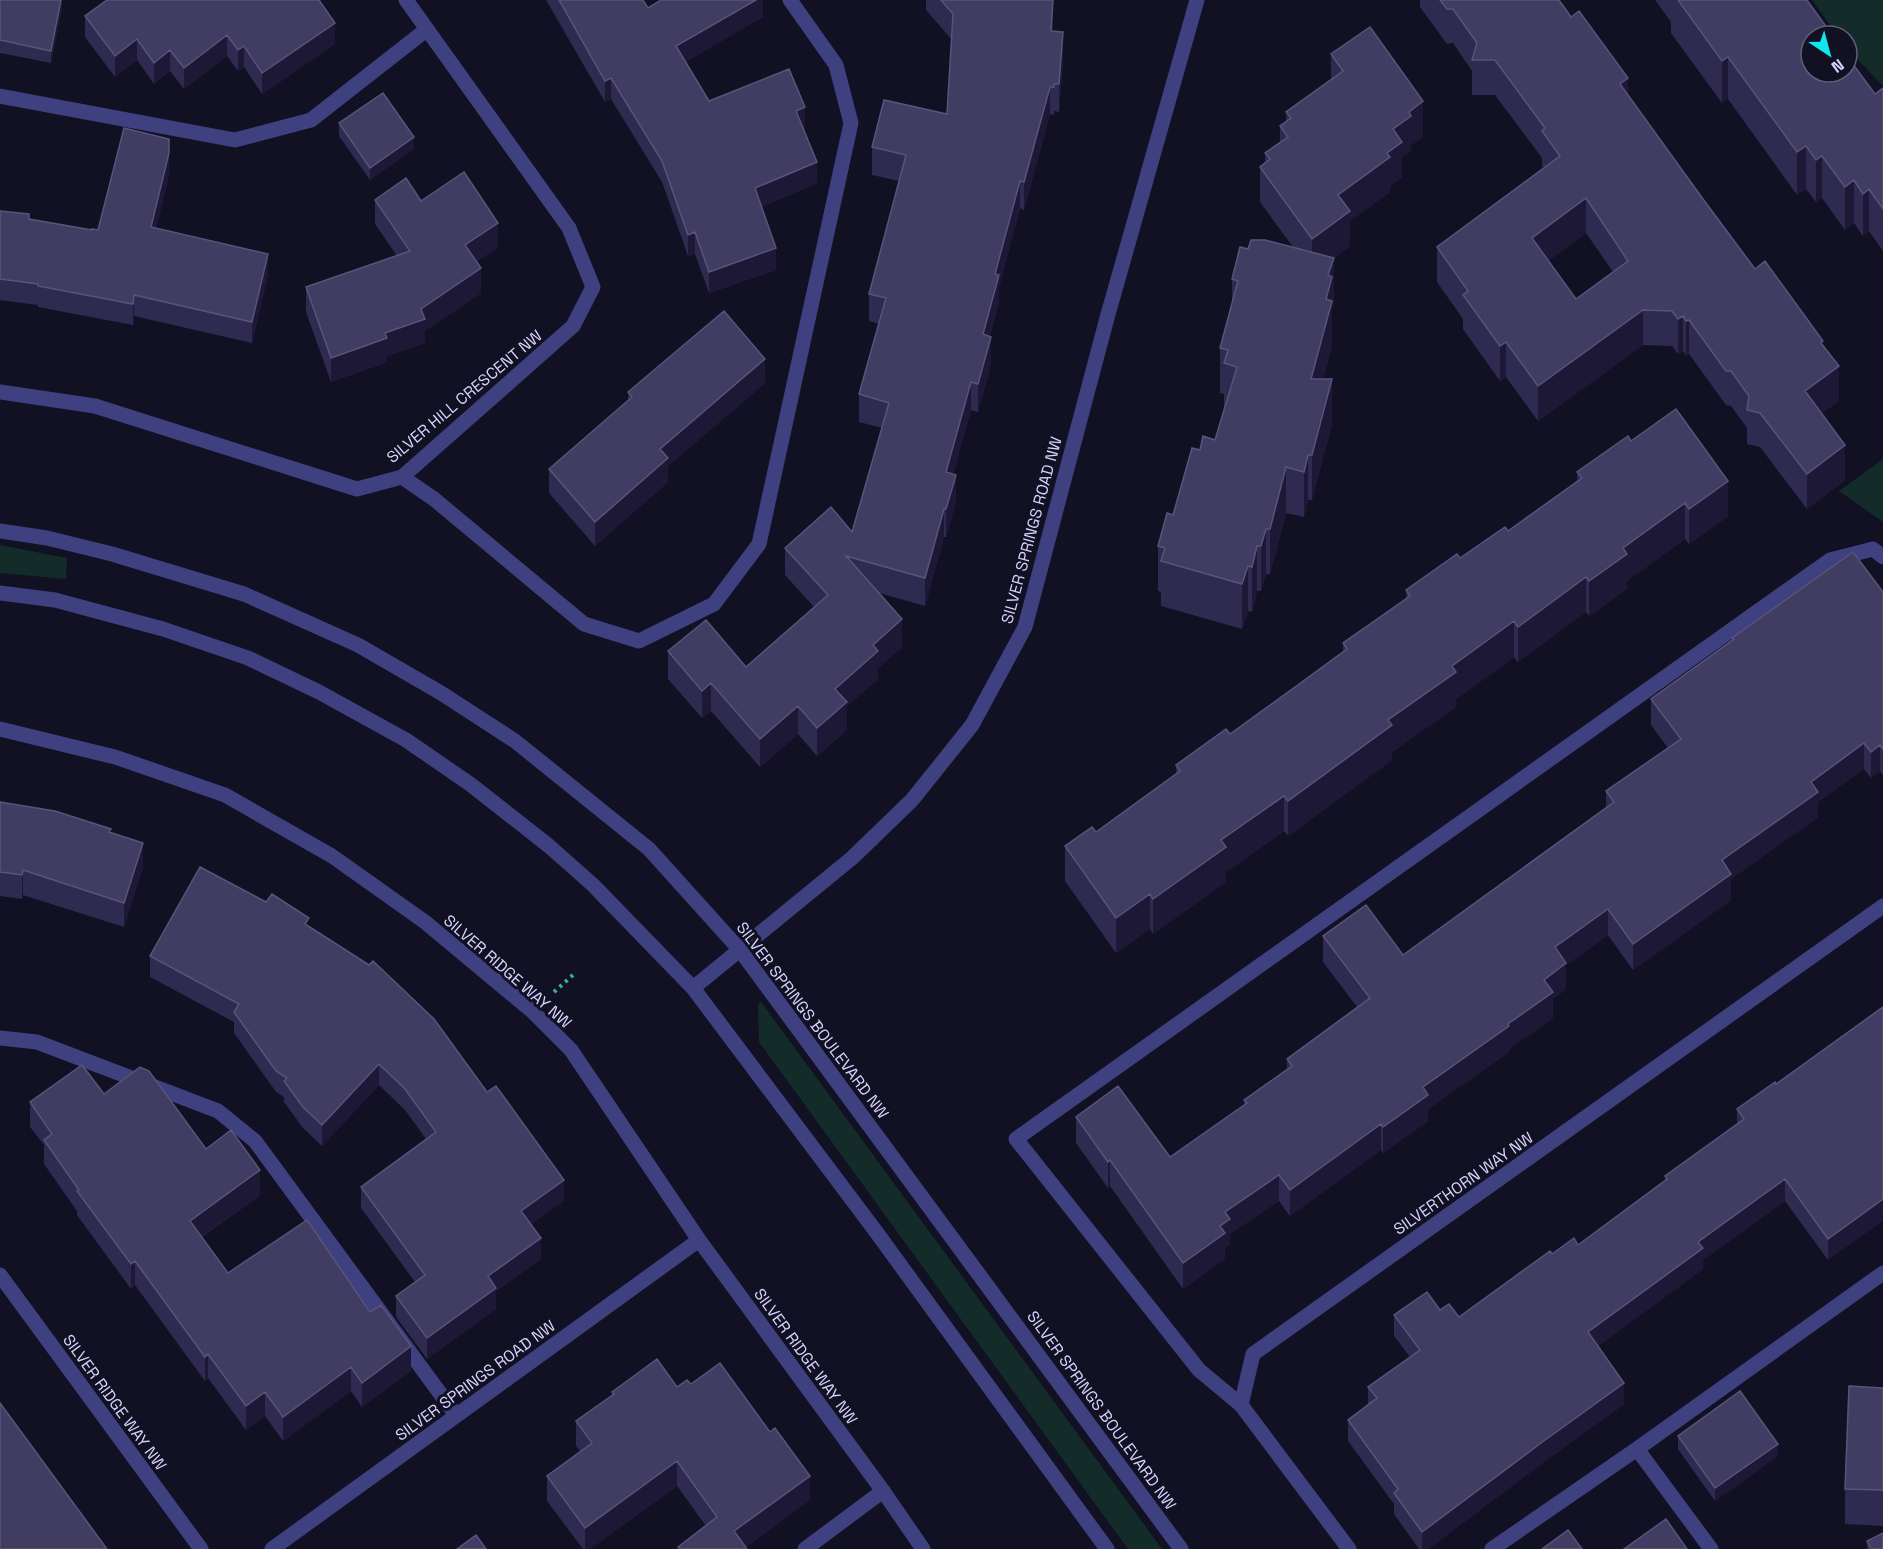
<svg xmlns="http://www.w3.org/2000/svg" width="1883" height="1549" font-family="'Space Grotesk',sans-serif">
<style>
.green{fill:#132c2a}
.lines{fill:none;stroke-linecap:round;stroke-linejoin:round}
.path{stroke:#37ad9d;stroke-width:4;stroke-dasharray:3 4.5;stroke-linecap:butt}
.service{stroke:#3e407f;stroke-width:15}
.minor{stroke:#3e407f;stroke-width:15}
.tertiary{stroke:#3e407f;stroke-width:15}
.wall{fill:#2f2a4f;fill-rule:evenodd}
.shaded-wall{fill:#1c1836}
.building{fill:#413c62;stroke:#58547a;stroke-width:1.5;fill-rule:evenodd}
.labels{text-anchor:middle;stroke-width:6;stroke-linejoin:round;paint-order:stroke}
.street-label{font-size:16px;fill:#d6d4fc;stroke:#121023}
</style>
<rect width="100%" height="100%" fill="#121023"/>
<!-- green -->
<path class="green" d="M1812 0H1883V86L1847 48V36H1838Z
M1883 459V522L1839 491Z
M0 545 67 558 66 579 0 573Z
M761 1002 1162 1549H1128L759 1042 758 1004Z"/>
<g class="lines">
<!-- path -->
<path class="path" d="M554 992 574 974"/>
<!-- service -->
<path class="service" d="M0 96 235 140 311 120 426 30
M402 477 434 499 584 624 639 641 714 604 759 544 851 123 836 65 790 0
M0 1038 37 1042 218 1111 255 1141 456 1415
M1241 1405 1199 1370 1016 1139 1830 560 1873 549 1883 557
M1637 1449 1711 1549
M805 1549 883 1491
M1492 1549 1637 1449 1883 1273"/>
<!-- minor -->
<path class="minor" d="M0 392 95 406 357 489 402 477 573 326 593 287 569 228 406 0
M0 729 115 757 225 795 332 856 425 922 532 1011 571 1050 699 1240 883 1491 923 1549
M0 1275 201 1549
M272 1549 699 1240
M1349 1549 1241 1405 1253 1354 1883 906"/>
<!-- tertiary -->
<path class="tertiary" d="M0 531 47 538 112 554 244 594 358 645 441 693 515 741 649 849 740 950 1181 1549
M0 593 55 600 163 629 248 658 319 692 406 740 470 784 549 846 593 885 693 988 877 1233 1107 1549
M693 988 852 858 912 800 972 725 1025 627 1107 318 1197 0"/>
</g>
<!-- wall -->
<path class="wall" d="M0 0H62V8L51 63 0 53Z
M546 0H643L648 8 763 0V17L685 62 709 101 805 129H804L817 183 761 207 776 270 709 293 695 254 688 256 662 182 611 99 605 102Z
M926 0H1053V31L1063 59 1059 112 1054 111V115L1050 114 1024 210 1020 208 999 287V302L990 336 991 364 978 412 971 410 953 474 956 502 946 537H944L925 606 879 593 902 647 878 668V679L847 706V730L817 756 798 734 760 767 711 711 702 718 668 679V651L746 667 814 607 785 575V548L852 532 882 428 859 422V394L879 324 869 321V294L899 181 872 175V147L947 114 952 40 926 10Z
M1420 0H1559L1703 199 1755 269 1823 345 1839 401 1822 413 1845 480 1807 509 1760 447 1747 444V428L1731 406 1726 405 1689 354 1686 356 1683 351 1678 354 1672 346 1643 345 1538 421 1506 377 1500 381 1463 329V319L1437 282V247L1543 168 1542 166V158L1495 95H1472V71L1453 43 1447 44 1420 7ZM1586 233 1613 272 1576 299 1548 261Z
M1655 0H1807L1875 94 1883 88V251L1869 231 1863 236 1854 223 1845 230 1822 198 1816 202 1806 189 1797 195 1728 99 1722 103 1671 33V22Z
M85 16 335 44 262 94 244 67 238 71 227 56 184 89 170 71 154 84 137 60 115 77 85 37Z
M1331 54 1423 137 1411 145V151L1402 157V177L1390 186V192L1350 221V246L1334 258V303L1332 308V346L1323 379 1332 424 1312 500H1308L1304 517 1286 513 1270 574H1266L1261 591H1257L1252 612 1248 611 1242 629 1161 606V592L1158 591V546L1173 515 1200 450 1215 440 1224 408V394L1220 393V348L1232 302V279L1248 249 1293 247 1260 202V167L1265 163V153L1280 142V126L1286 122V112L1331 80Z
M339 123 414 149 370 180 339 136Z
M169 175 156 228 268 275 252 343 134 316 133 325 38 307V305L0 300V211L29 219 92 230H98Z
M375 200 498 247 476 262 481 293 425 331V343L387 356V362L331 382 306 312V287L397 256 375 224Z
M765 383 668 466V482L595 546 549 493V469L628 400V392Z
M1631 441 1728 516 1689 544 1685 539 1627 581V589L1589 616 1586 612 1518 662 1514 657 1456 699V707L1392 752V760L1288 836 1284 831 1226 872V882L1153 934 1150 929 1116 953 1065 881V846L1096 832 1176 774V765L1230 734 1343 651V643L1406 598V590L1508 531 1577 481V472Z
M1883 592V775L1880 771 1871 778 1864 769 1818 802V817L1731 879V900L1633 970 1608 935 1566 965V989L1553 999V1018L1509 1049V1052L1428 1109V1121L1383 1153 1381 1150 1290 1216 1279 1201 1230 1234V1245L1225 1248V1259L1183 1289 1110 1186 1108 1188 1076 1143V1117L1170 1157 1244 1105V1100L1287 1069V1059L1357 1007 1323 962V936L1403 955 1606 807V791L1668 748 1651 725V699L1732 640V638Z
M0 802 111 833 143 867 124 927 23 895 22 899 0 896Z
M309 926 564 1201 531 1224 541 1259 496 1291V1309L427 1359 396 1317V1296L415 1282 361 1208V1187L426 1139 405 1110 379 1085 322 1146 303 1128 284 1102V1097L276 1092 234 1033V1022L150 977V956Z
M1883 1007 1828 1260 1785 1201 1703 1260V1269L1598 1346 1624 1404 1541 1464 1428 1549H1419L1394 1514V1504L1348 1441V1420L1368 1404V1387L1410 1357 1394 1336V1315L1440 1310 1459 1317 1552 1254 1578 1245 1665 1180V1176L1737 1125V1109L1776 1084Z
M104 1094 206 1149 260 1195 202 1237 228 1273 411 1371 362 1407 351 1391 283 1441 265 1416 246 1430 208 1378 205 1381 135 1285 131 1289 77 1215V1211L44 1164V1145L30 1127V1102Z
M691 1384 810 1500 746 1547 747 1549H678V1547L706 1526 677 1486 590 1549H583L547 1501V1476L581 1452 576 1446V1421L612 1395V1392L677 1387Z
M1883 1388V1526L1845 1524V1489Z
M1678 1436 1778 1456 1715 1501 1678 1449Z
M1867 1541 1883 1549H1867Z"/>
<!-- shaded-wall -->
<path class="shaded-wall" d="M61 0H62V8L51 63V51Z
M756 0H763V17L676 68V46Z
M1053 0V24L1051 58V31Z
M335 23V44L262 94V73Z
M1063 32V59L1059 112V84Z
M227 35V56L184 89V68Z
M137 39V60L115 77V56Z
M244 46V67L238 71V50Z
M170 50V71L154 84V63Z
M1728 57V99L1722 103V61Z
M611 78V99L605 102V81Z
M1628 78V113L1620 84Z
M1050 87V114L1024 210V182Z
M1423 101V137L1411 145V151L1402 157V177L1390 186V192L1350 221V246L1312 274V239L1338 195 1387 153 1393 129 1409 112Z
M805 107V129L796 132V111Z
M414 137V149L370 180V168Z
M1806 146V189L1797 195V152Z
M169 153V175L151 248V227Z
M1822 156V198L1816 202V160Z
M817 162V183L755 209V188Z
M1854 180V223L1845 230V187Z
M1020 181V208L999 287V302L983 362V334L995 274Z
M1869 189V231L1863 236V194Z
M1586 198V233L1532 273V238Z
M498 223V247L465 269V245Z
M695 232V254L688 256V235Z
M776 248V270L709 293V272Z
M268 254V275L252 343V322Z
M1334 258V303L1332 308V346L1311 424V379L1326 299 1328 275Z
M481 268V293L425 331V343L387 356V362L331 382V358L385 333Z
M134 295V316L133 325V304Z
M1643 310V345L1538 421V386Z
M1683 316V351L1678 354V319Z
M1689 320V354L1686 356V321Z
M991 337V364L978 412V384Z
M1506 342V377L1500 381V346Z
M765 359V383L668 466V482L595 546V522L660 449Z
M1839 366V401L1805 425V391Z
M1332 379V424L1312 500V455Z
M971 382V410L946 500V472Z
M1845 445V480L1807 509V474Z
M1308 455V500L1304 517V472Z
M1286 467V513L1270 574V529Z
M956 475V502L946 537V509Z
M1728 481V516L1689 544V509Z
M1685 503V539L1627 581V589L1589 616V581L1623 548Z
M944 509V537L925 606V578Z
M1266 529V574L1261 591V546Z
M1257 546V591L1252 612V567Z
M1248 566V611L1242 629V584Z
M1586 577V612L1518 662V627Z
M902 619V647L878 668V679L847 706V730L817 756V728L835 689 873 645Z
M1514 621V657L1456 699V707L1392 752V760L1288 836V801L1388 720 1452 666Z
M711 683V711L702 718V691Z
M798 706V734L760 767V739Z
M1864 743V769L1818 802V817L1731 879V900L1633 970V944L1722 860 1811 782Z
M1880 745V771L1871 778V752Z
M1284 796V831L1226 872V882L1153 934V899L1221 840Z
M143 843V867L124 927V903Z
M23 870V895L22 899V875Z
M1150 894V929L1116 953V918Z
M1608 909V935L1566 965V989L1553 999V1018L1509 1049V1052L1428 1109V1121L1383 1153V1127L1423 1087 1508 1024 1544 980 1555 947Z
M379 1064V1085L322 1146V1125Z
M1381 1124V1150L1290 1216V1190Z
M1110 1160V1186L1108 1188V1162Z
M260 1170V1195L190 1245V1221Z
M1279 1175V1201L1230 1234V1245L1225 1248V1259L1183 1289V1263L1220 1226 1225 1212Z
M1785 1179V1201L1703 1260V1269L1588 1353V1332L1698 1242Z
M564 1180V1201L521 1232V1211Z
M1883 1199V1221L1828 1260V1239Z
M541 1238V1259L496 1291V1309L427 1359V1338L488 1276Z
M135 1261V1285L131 1289V1264Z
M411 1346V1371L362 1407V1383Z
M208 1354V1378L205 1381V1357Z
M351 1367V1391L283 1441V1417Z
M1624 1383V1404L1541 1464 1428 1549H1422V1532L1541 1443Z
M265 1392V1416L246 1430V1406Z
M1778 1444V1456L1715 1501V1488Z
M677 1461V1486L590 1549H585V1528Z
M810 1476V1500L743 1549 734 1531Z"/>
<!-- building -->
<path class="building" d="M0 0H61L51 51 0 40Z
M107 0H319L335 23 262 73 244 46 238 50 227 35 184 68 170 50 154 63 137 39 115 56 85 16Z
M559 0H643L648 8 661 0H756L676 46 709 101 789 69 805 107 796 111 817 162 755 188 776 248 709 272 695 232 688 235 662 161 611 78 605 81Z
M941 0H1053L1051 31 1063 32 1059 84H1054V87H1050L1024 182 1020 181 995 274 999 275 983 334 991 337 978 384 971 382 946 472 956 475 946 509H944L925 578 846 556 902 619 873 645 878 651 835 689 847 702 817 728 798 706 760 739 711 683 702 691 668 651 706 620 746 667 828 595 785 548 831 507 852 532 889 403 859 394 886 298 869 294 906 155 872 147 884 100 947 114 953 14Z
M1440 0H1559L1571 17 1579 11 1628 78 1620 84 1703 199 1755 269 1765 261 1823 341 1821 343 1839 366 1805 391 1845 445 1807 474 1760 413 1747 410 1749 396 1731 371H1726L1689 320 1686 321 1683 316 1678 319 1672 311 1643 310 1538 386 1506 342 1500 346 1463 295 1468 291 1437 247 1560 156 1542 131 1545 128 1495 60H1472L1477 43 1453 9H1447ZM1586 198 1628 261 1576 299 1532 238Z
M1678 0H1807L1833 36H1811V72H1847V56L1875 94 1883 88V209L1869 189 1863 194 1854 180 1845 187 1822 156 1816 160 1806 146 1797 152 1728 57 1722 61Z
M1370 27 1423 101 1409 112 1411 116 1393 129 1402 142 1387 153 1390 157 1338 195 1350 211 1312 239 1260 167 1270 159 1265 153 1288 137 1280 126 1291 118 1286 112 1343 71 1331 54Z
M383 93 414 137 370 168 339 123Z
M124 128 169 139V153L151 227 268 254 252 322 134 295 133 304 38 286V284L0 279V211L29 214V219L92 230V229L98 230Z
M464 172 498 223 465 245 481 268 421 309 425 319 385 333 387 338 331 358 306 287 410 251 375 200 406 178 421 201Z
M1251 240H1265L1334 258 1328 275 1332 277 1326 299 1332 301 1311 379H1332L1312 455H1308L1304 472 1286 467 1270 529H1266L1261 546H1257L1252 567 1248 566 1242 584 1161 561 1165 548 1158 546 1167 513 1173 515 1192 448 1200 450 1203 436 1215 440 1237 367 1224 363 1228 350 1220 348 1238 281 1232 279 1240 247 1248 249Z
M724 311 765 359 660 449 668 458 595 522 549 469 632 397 628 392Z
M1676 409 1728 481 1689 509 1685 503 1623 548 1627 554 1589 581 1586 577 1518 627 1514 621 1452 666 1456 672 1388 720 1392 725 1288 801 1284 796 1221 840 1226 847 1153 899 1150 894 1116 918 1065 846 1092 827 1096 832 1180 771 1176 765 1226 729 1230 734 1302 682 1347 649 1343 643 1410 596 1406 590 1457 554 1460 558 1505 527 1508 531 1582 478 1577 472 1628 436 1631 441Z
M1853 552 1883 592V749L1880 745 1871 752 1864 743 1811 782 1818 792 1722 860 1731 874 1633 944 1608 909 1555 947 1566 963 1544 980 1553 992 1508 1024 1509 1026 1423 1087 1428 1095 1383 1127 1381 1124 1290 1190 1279 1175 1225 1212 1230 1219 1220 1226 1225 1233 1183 1263 1110 1160 1108 1162 1076 1117 1118 1086 1170 1157 1247 1103 1244 1100 1292 1066 1287 1059 1370 998 1323 936 1366 905 1403 955 1614 802 1606 791 1681 739 1651 699 1734 639 1732 638Z
M0 802 55 811 111 829 109 832 143 843 124 903 23 870 22 875 0 872Z
M200 867 266 902 272 894 309 918 305 924 369 965 373 961 434 1019 487 1092 496 1086 564 1180 521 1211 541 1238 488 1276 496 1288 427 1338 396 1296 425 1275 361 1187 436 1132 405 1089 379 1064 322 1125 303 1107 284 1081 287 1078 276 1071 234 1012 239 1004 150 956Z
M1883 1007V1199L1828 1239 1785 1179 1698 1242 1703 1248 1588 1332 1624 1383 1541 1443 1422 1532 1394 1493 1398 1489 1348 1420 1377 1398 1368 1387 1420 1350 1394 1315 1427 1292 1440 1310 1449 1304 1459 1317 1550 1251 1552 1254 1574 1238 1578 1245 1667 1179 1665 1176 1744 1119 1737 1109 1775 1082 1776 1084Z
M82 1065 104 1094 140 1067 149 1071 206 1149 231 1130 260 1170 190 1221 228 1273 307 1220 370 1312 381 1305 411 1346 362 1383 351 1367 283 1417 265 1392 246 1406 208 1354 205 1357 135 1261 131 1264 77 1191 79 1190 44 1140 52 1134 30 1102Z
M657 1359 677 1387 687 1380 691 1384 720 1363 770 1432 775 1428 810 1476 734 1531 747 1549H680L678 1547 717 1517 677 1461 585 1528 547 1476 592 1443 576 1421 614 1394 612 1392Z
M1849 1386 1883 1388V1490L1845 1489Z
M1740 1391 1778 1444 1715 1488 1678 1436Z
M0 1403 107 1549H0Z
M1666 1519 1687 1549H1624Z
M1568 1530 1582 1549H1542Z
M1883 1533V1549H1871L1867 1541Z
M476 1535 486 1549H457Z"/>
<g class="labels">
<!-- street labels -->
<g class="street-label">
<text transform="translate(464 396) rotate(-40)" y="6">SILVER HILL CRESCENT NW</text>
<text transform="translate(1031 530) rotate(-75)" y="6">SILVER SPRINGS ROAD NW</text>
<text transform="translate(508 971) rotate(41)" y="6">SILVER RIDGE WAY NW</text>
<text transform="translate(813 1020) rotate(53)" y="6">SILVER SPRINGS BOULEVARD NW</text>
<text transform="translate(1463 1183) rotate(-35)" y="6">SILVERTHORN WAY NW</text>
<text transform="translate(806 1356) rotate(54)" y="6">SILVER RIDGE WAY NW</text>
<text transform="translate(475 1380) rotate(-36)" y="6">SILVER SPRINGS ROAD NW</text>
<text transform="translate(115 1402) rotate(54)" y="6">SILVER RIDGE WAY NW</text>
<text transform="translate(1102 1410) rotate(54)" y="6">SILVER SPRINGS BOULEVARD NW</text>
</g>
</g>
<!-- north arrow -->
<g transform="translate(1829 54) rotate(144)"><circle r="28" fill="#121023" stroke="#605e7a" stroke-width="1.5"/>
<path d="M0-4.5L10 22L0 15L-10 22Z" fill="#10e7ec"/>
<text y="-9" font-size="16" font-weight="bold" text-anchor="middle" fill="#d6d4fc">N</text>
</g>
</svg>
